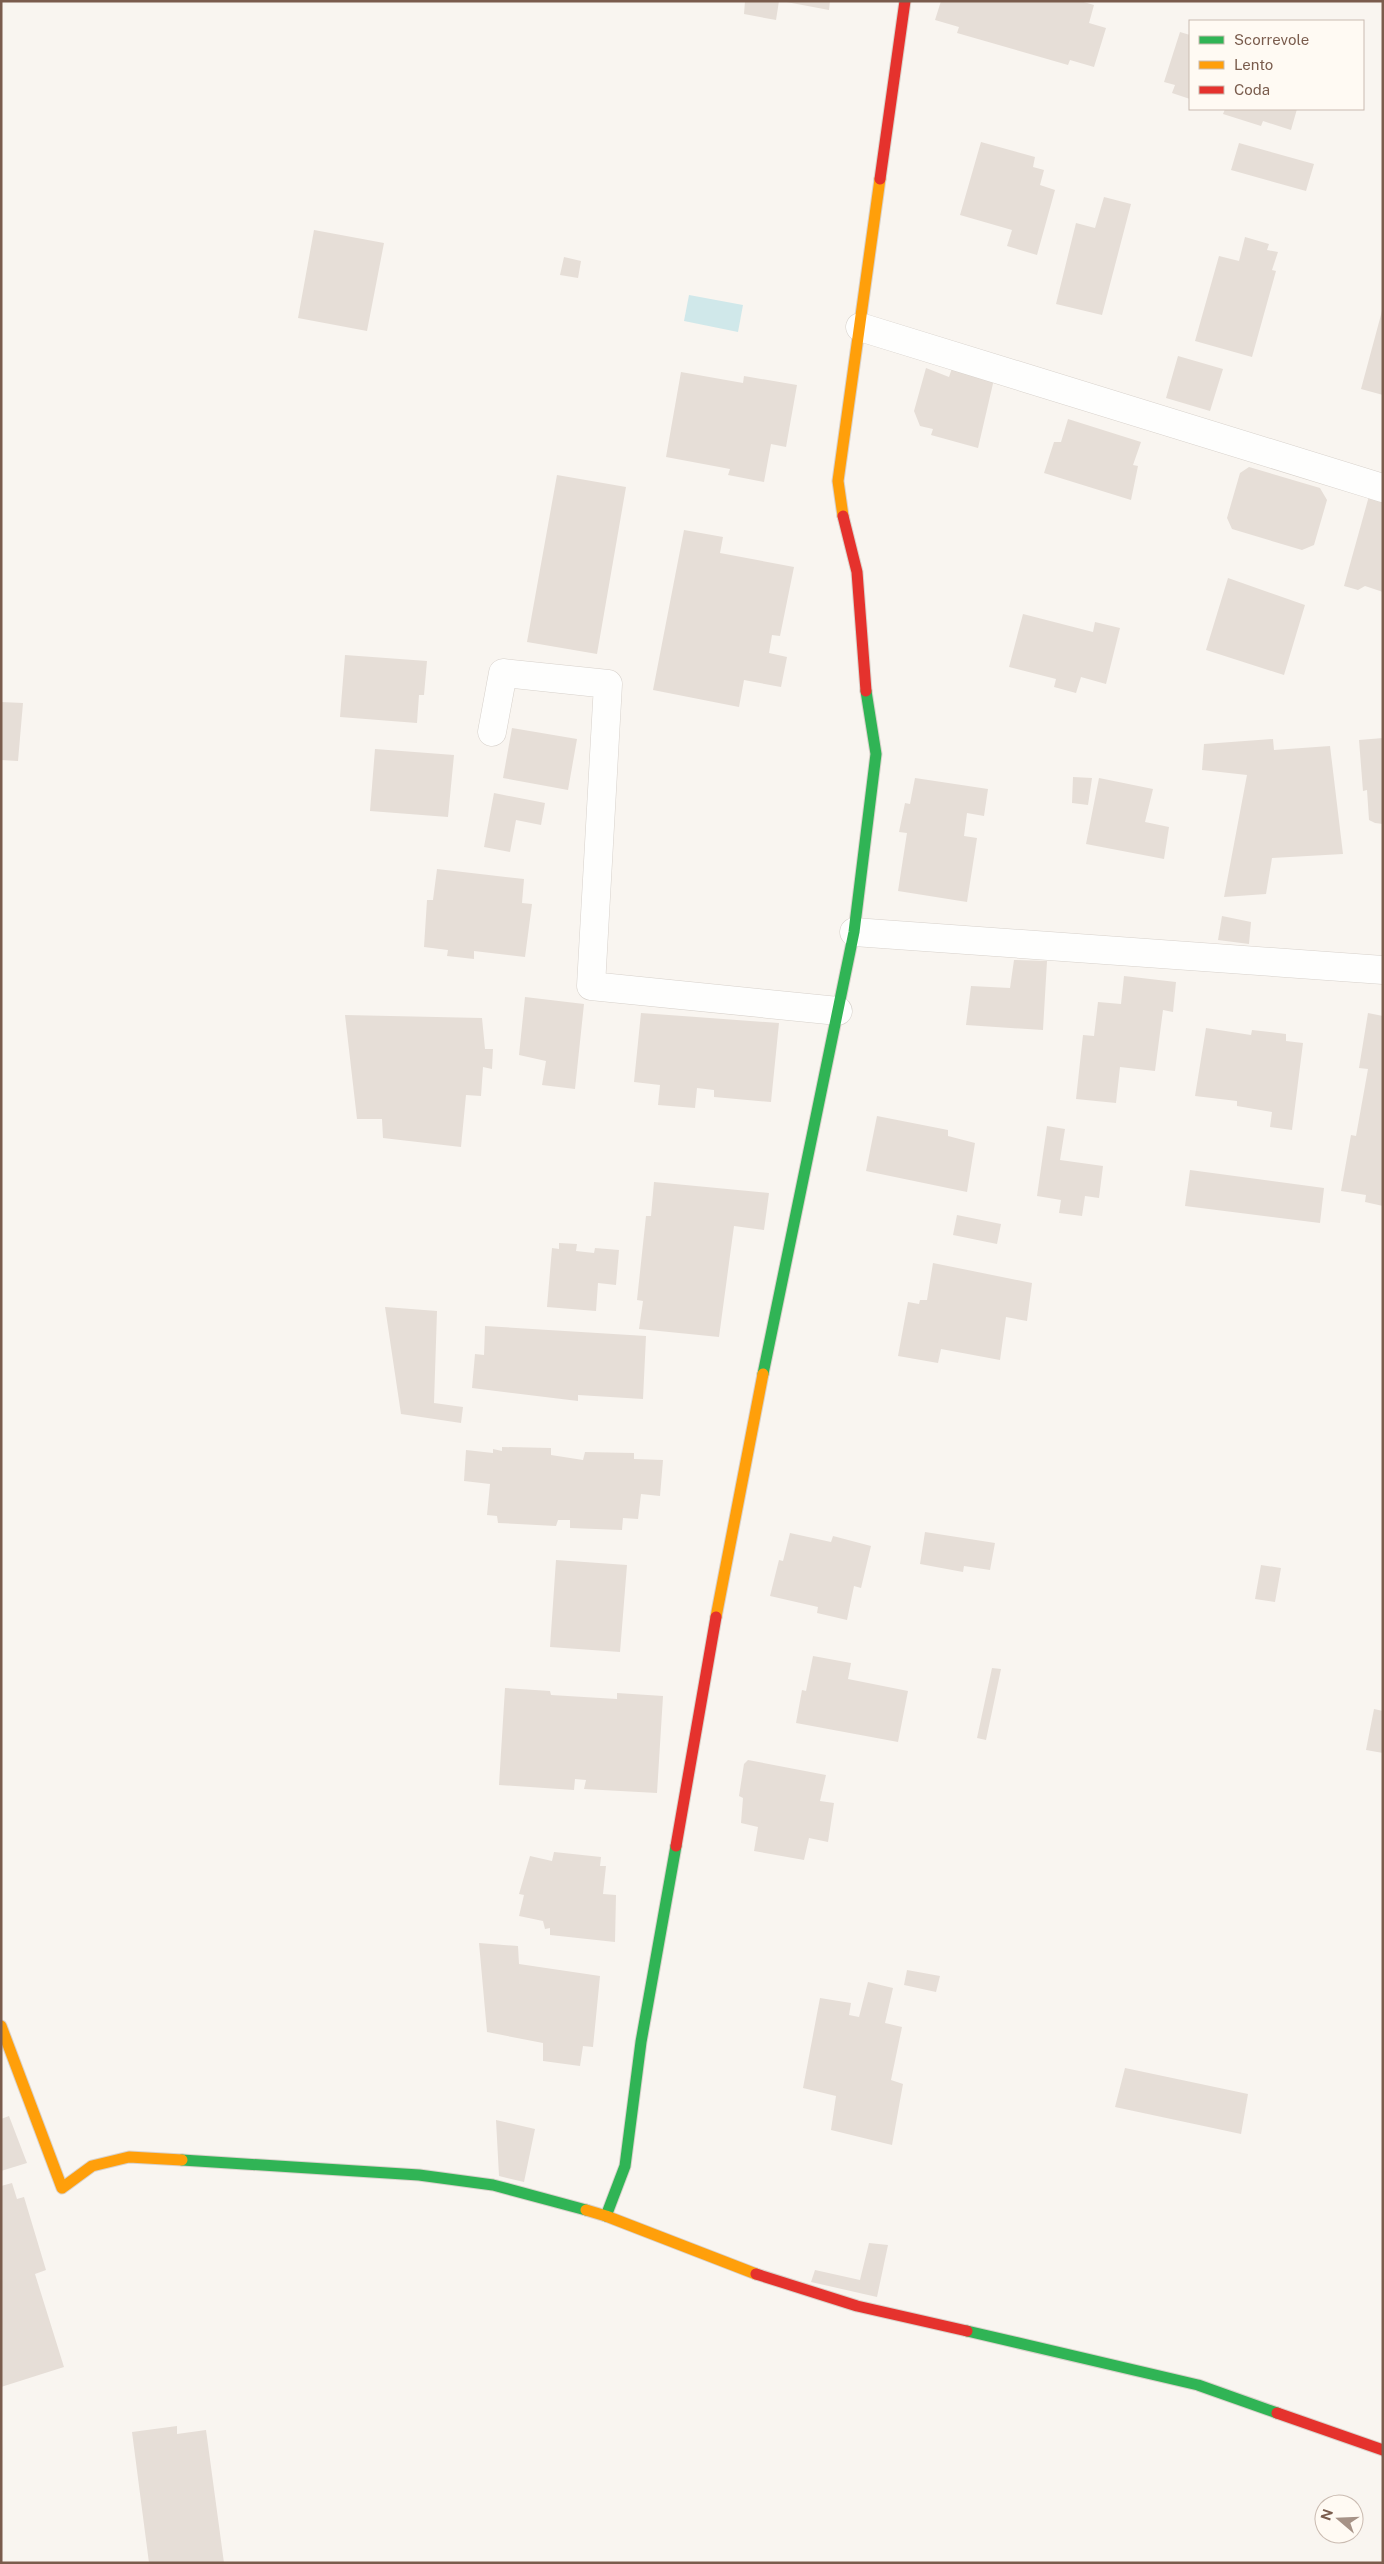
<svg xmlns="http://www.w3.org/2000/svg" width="1384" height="2564" font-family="'Public Sans',sans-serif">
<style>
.water{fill:#d0e8ea}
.building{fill:#e6ded7}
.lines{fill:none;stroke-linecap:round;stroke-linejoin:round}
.street-casing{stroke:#d7d1cb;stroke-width:29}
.fast-casing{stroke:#d9d2cb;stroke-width:13}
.slow-casing{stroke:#d9d2cb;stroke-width:13}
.jam-casing{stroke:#d9d2cb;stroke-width:13}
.street{stroke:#fefefd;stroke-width:28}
.fast{stroke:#30b455;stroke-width:11}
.slow{stroke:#ff9f0a;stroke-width:11}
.jam{stroke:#e5322d;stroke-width:11}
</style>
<rect width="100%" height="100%" fill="#f9f5f0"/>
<!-- water -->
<path class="water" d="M689 295 743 305 738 332 684 321Z"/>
<!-- building -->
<path class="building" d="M745 1H779L776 20 744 14Z
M781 1H830L829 10Z
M941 1H1080L1094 5 1089 23 1106 28 1094 67 1070 60 1068 65 957 33 959 27 935 20Z
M1180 32 1190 35V99L1172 93 1175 85 1164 82Z
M1225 109H1297L1291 130 1263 121 1261 126 1223 114Z
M981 142 1035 157 1033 167 1044 170 1040 185 1055 190 1037 255 1007 246 1012 230 960 215Z
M1239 143 1314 164 1306 191 1231 170Z
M1104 197 1131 204 1102 315 1056 304 1076 223 1095 228Z
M314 230 384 243 367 331 298 318Z
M1245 237 1269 244 1267 250 1278 252 1272 270 1276 271 1252 357 1195 341 1219 256 1239 261Z
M564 257 581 261 578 278 560 275Z
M1382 311H1383V395L1361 389Z
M1178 356 1223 369 1210 411 1166 398Z
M953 365 995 375 978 448 931 435 933 429 920 426 914 411 926 368 949 377Z
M681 372 743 383 744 376 797 385 786 447 771 444 764 482 728 475 730 469 666 457Z
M1068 419 1141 442 1133 465 1138 466 1131 500 1044 473 1054 442H1061Z
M1249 467 1320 488 1327 500 1314 545 1302 550 1232 529 1227 518 1240 473Z
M557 475 626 487 597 654 527 642Z
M1369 496 1383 500V592L1365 586 1358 590 1344 586Z
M684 530 723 537 720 553 794 567 780 636 772 635 769 653 787 657 781 687 744 680 739 707 653 690Z
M1228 578 1305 605 1284 675 1206 650Z
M1023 614 1093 632 1095 622 1120 628 1106 684 1081 677 1076 693 1054 687 1056 679 1009 667Z
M345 655 427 661 424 695H419L417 723 340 717Z
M1 702 23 703 18 761 1 760Z
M512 728 577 739 568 790 503 778Z
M1383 738V824L1375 823 1369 820 1367 790 1363 791 1359 740Z
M1273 739 1274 750 1330 746 1343 854 1272 858 1266 894 1224 897 1247 775 1202 770 1204 744Z
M375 749 454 755 448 817 370 811Z
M1073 777 1092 778 1088 805 1072 803Z
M915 778 988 789 984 816 967 813 964 836 977 838 967 902 898 891 907 833 899 832 905 803 910 804Z
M1099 778 1153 789 1145 822 1169 827 1164 859 1086 844Z
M494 793 545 803 541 825 516 820 510 852 484 847Z
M437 869 524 879 522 903 532 904 525 957 474 951V959L447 956 448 950 424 947 427 900H433Z
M1222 916 1251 922 1249 944 1218 940Z
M1014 960 1047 961 1043 1030 966 1025 971 986 1010 988Z
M1124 976 1176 982 1173 1012 1163 1010 1155 1071 1120 1067 1116 1103 1076 1099 1083 1035 1094 1036 1098 1002 1121 1004Z
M525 997 584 1004 575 1089 542 1085 546 1061 519 1055Z
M641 1013 779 1023 771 1102 714 1097V1090L697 1088 695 1108 658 1105 660 1085 634 1082Z
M1368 1013 1383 1016V1206L1365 1202 1366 1195 1341 1191 1351 1135 1356 1136 1368 1069 1359 1068Z
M345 1015 482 1018 485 1049H493L492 1069 483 1067 481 1096 466 1095 461 1147 383 1138 382 1119H357Z
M1206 1028 1251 1035 1252 1030 1286 1034V1041L1303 1043 1292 1130 1270 1127 1272 1112 1237 1106V1101L1195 1096Z
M877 1116 948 1130V1136L975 1143 967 1192 866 1171Z
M1047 1126 1065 1129 1060 1160 1103 1166 1099 1198 1085 1196 1082 1216 1059 1213 1061 1200 1037 1196Z
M1190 1170 1324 1188 1320 1223 1185 1206Z
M654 1182 769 1193 764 1230 734 1226 719 1337 639 1329 643 1301 637 1300 646 1216H651Z
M957 1215 1001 1224 997 1244 953 1235Z
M559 1243 577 1244 576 1251 594 1253 595 1248 619 1250 616 1285 598 1283 596 1311 547 1307 552 1248 559 1249Z
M933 1263 1032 1283 1027 1321 1006 1317 1000 1360 941 1349 938 1363 898 1356 908 1302 919 1304 920 1300H927Z
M385 1307 437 1311 434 1403 463 1407 461 1423 401 1414Z
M485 1326 646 1336 643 1399 578 1395V1401L472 1388 475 1354 484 1355Z
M502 1447 551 1448V1455L583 1460 585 1452 634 1453V1459L663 1460 660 1496 641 1494 638 1519 623 1518 622 1530 570 1528V1520H558L556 1526 498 1523 497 1516 487 1515 490 1484 464 1481 466 1450 493 1453V1449L502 1451Z
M925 1532 995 1543 990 1570 964 1566 963 1572 920 1564Z
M790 1533 831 1542 833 1536 871 1546 861 1588 854 1586 847 1620 817 1613 818 1607 770 1596 779 1560 783 1561Z
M556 1560 627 1565 620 1652 550 1647Z
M1261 1565 1281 1568 1275 1602 1255 1599Z
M813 1656 851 1663 848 1679 908 1691 898 1742 796 1723 802 1690 806 1691Z
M992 1668 1001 1669 986 1740 977 1738Z
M505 1688 550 1691 551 1695 617 1699V1693L663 1696 657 1793 584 1789 586 1780 575 1779 574 1790 499 1785Z
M1374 1709 1383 1711V1753L1366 1750Z
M748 1760 826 1775 820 1801 834 1803 828 1842 809 1838 804 1860 754 1851 758 1827 741 1823 743 1798 739 1796 744 1764Z
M554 1852 601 1857 600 1866H606L603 1894 616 1895 615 1942 550 1935V1928L545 1929 543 1921 519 1916 524 1895 519 1894 530 1856 552 1861Z
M479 1943 518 1946 519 1964 600 1976 593 2047 583 2046 580 2066 543 2061V2043L487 2032Z
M907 1970 940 1976 936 1992 904 1985Z
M868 1982 893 1988 885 2023 902 2027 891 2080 903 2084 892 2145 831 2130 836 2096 803 2088 820 1998 851 2003 849 2015 859 2017Z
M1125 2068 1248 2094 1241 2134 1115 2107Z
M9 2116 27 2163 1 2171V2119Z
M496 2120 535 2129 524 2182 499 2176Z
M12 2183 17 2199 24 2197 46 2270 35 2274 64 2367 1 2387V2186Z
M869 2243 888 2245 877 2297 811 2282 815 2270 860 2280Z
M177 2426V2434L206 2430 224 2563H149L132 2432Z"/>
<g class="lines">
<defs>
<path id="street" d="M860 327 1383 488
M492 732 503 673 608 684 591 986 838 1011
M854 932 1383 970"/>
<path id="fast" d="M763 1374 854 932 876 754 866 691
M182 2160 419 2175 493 2185 586 2210
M606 2216 625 2166 641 2042 676 1846
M967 2331 1198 2385 1277 2413"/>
<path id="slow" d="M843 516 838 481 880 179
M716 1617 763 1374
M1 2026 62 2188 92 2166 129 2157 182 2160
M586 2210 606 2216 756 2274"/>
<path id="jam" d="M880 179 905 1
M843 516 857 572 866 691
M676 1846 716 1617
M756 2274 857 2306 967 2331
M1277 2413 1383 2450"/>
</defs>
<!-- street casing -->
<use href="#street" class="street-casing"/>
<!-- fast casing -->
<use href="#fast" class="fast-casing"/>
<!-- slow casing -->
<use href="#slow" class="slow-casing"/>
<!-- jam casing -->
<use href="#jam" class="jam-casing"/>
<!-- street -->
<use href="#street" class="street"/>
<!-- fast -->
<use href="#fast" class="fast"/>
<!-- slow -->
<use href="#slow" class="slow"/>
<!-- jam -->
<use href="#jam" class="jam"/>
</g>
<!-- border -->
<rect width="1384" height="2564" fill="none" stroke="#7a5c4d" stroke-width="5"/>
<!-- legend -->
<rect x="1189" y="20" width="175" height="90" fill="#fffaf3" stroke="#cabbb1"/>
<rect x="1199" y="36" width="25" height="8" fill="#30b455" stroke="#cabbb1"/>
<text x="1234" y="45" font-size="15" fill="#7a5c4d">Scorrevole</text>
<rect x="1199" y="61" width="25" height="8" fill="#ff9f0a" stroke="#cabbb1"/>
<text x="1234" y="70" font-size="15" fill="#7a5c4d">Lento</text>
<rect x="1199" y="86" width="25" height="8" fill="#e5322d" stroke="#cabbb1"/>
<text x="1234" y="95" font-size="15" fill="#7a5c4d">Coda</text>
<!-- north arrow -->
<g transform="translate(1339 2519) rotate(289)"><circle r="24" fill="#fffaf3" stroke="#cabbb1"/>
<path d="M0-4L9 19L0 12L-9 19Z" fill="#a69286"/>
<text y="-8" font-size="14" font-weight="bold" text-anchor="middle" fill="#7a5c4d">N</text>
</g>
</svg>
